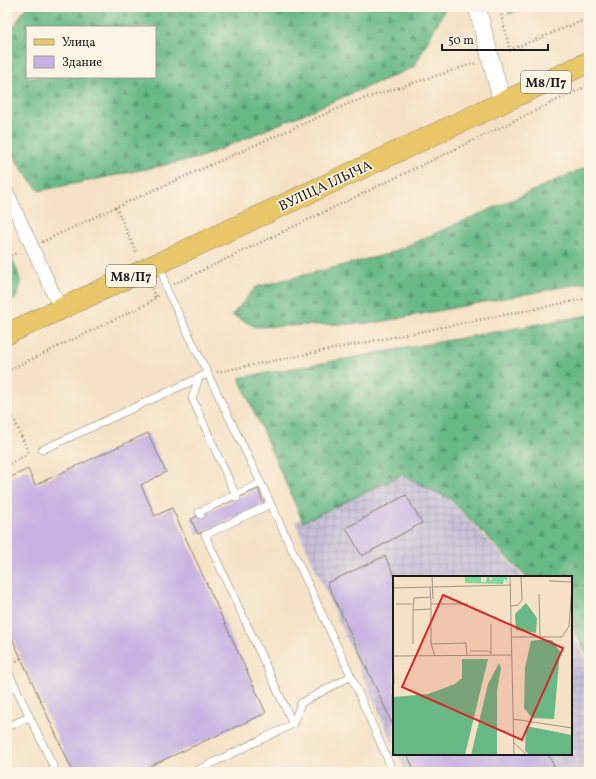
<svg xmlns="http://www.w3.org/2000/svg" width="596" height="779" font-family="Vollkorn,serif">
<style>
.industrial{fill:url(#industrial-grid)}
.forest{fill:url(#forest-firs);stroke:#426a51;fill-rule:evenodd}
.building{fill:#c8b2e2}
.lines{fill:none;stroke-linecap:round;stroke-linejoin:round}
.service-casing{stroke:#887f71;stroke-width:8}
.minor-casing{stroke:#887f71;stroke-width:14}
.tertiary-casing{stroke:#887f71;stroke-width:18}
.primary-casing{stroke:#887f71;stroke-width:22}
.path{stroke:#887f71;stroke-width:2.5;stroke-dasharray:1 3;stroke-linecap:butt}
.service{stroke:#fff;stroke-width:7}
.minor{stroke:#fff;stroke-width:13}
.tertiary{stroke:#fff;stroke-width:17}
.primary{stroke:#e9c769;stroke-width:21}
.labels{text-anchor:middle;stroke-width:3.5;stroke-linejoin:round;paint-order:stroke}
.shield{fill:#fcf5e5;stroke:#5f5d58;stroke-width:1}
.shield-label{font-size:13px;font-weight:bold;fill:#1c1c1c}
.street-label{font-size:14px;fill:#1c1c1c;stroke:#fcf5e5}
.inset-road{fill:none;stroke:#9e9382;stroke-width:1}
.view{fill:#d62828;fill-opacity:0.15;stroke:#d62828;stroke-width:2}
.inset-edge{fill:none;stroke:#1c1c1c;stroke-width:2}
</style>
<defs>
<pattern id="industrial-grid" width="8" height="8" patternUnits="userSpaceOnUse"><rect width="8" height="8" fill="#c7c0d9"/><path d="M0 4h8M4 0v8" fill="none" stroke="#aaa4ba"/></pattern>
<pattern id="forest-firs" width="22" height="20" patternUnits="userSpaceOnUse"><rect width="22" height="20" fill="#68b986"/><path d="M5 1l3.5 6h-7zM16 11l3.5 6h-7z" fill="#55966d"/></pattern>
</defs>
<rect width="100%" height="100%" fill="#fcf5e5"/>
<filter id="ink" filterUnits="userSpaceOnUse"><feTurbulence type="fractalNoise" baseFrequency=".025" numOctaves="2"/><feDisplacementMap in="SourceGraphic" scale="8" xChannelSelector="R" yChannelSelector="G"/><feConvolveMatrix kernelMatrix="1 2 1 2 8 2 1 2 1" color-interpolation-filters="sRGB"/></filter>
<filter id="wash" filterUnits="userSpaceOnUse"><feTurbulence type="fractalNoise" baseFrequency=".012" numOctaves="4" result="noise"/><feDisplacementMap in="SourceGraphic" scale="16" xChannelSelector="R" yChannelSelector="G"/><feGaussianBlur stdDeviation="0.9" result="paint"/><feColorMatrix in="noise" values="0 0 0 0 0 0 0 0 0 0 0 0 0 0 0 0 0 1.4 0 .05"/><feComposite in="paint" operator="in"/></filter>
<g filter="url(#wash)">
<rect width="100%" height="100%" fill="#f5e2c6"/>
<!-- industrial -->
<path class="industrial" d="M416 465 523 577H394V746L295 522Z
M571 631 589 663V772H405L397 754H571Z"/>
<!-- forest -->
<path class="forest" d="M26 7H446L414 67 199 158 39 191 18 164 7 137V38ZM27 27H155V77H27Z
M507 7H527L509 14Z
M589 166V282L374 323 256 327 232 315 256 287 388 254Z
M7 247 17 270 21 284 16 299 7 303Z
M589 315V658L571 625V577H526L450 499 402 475 303 522 239 378Z"/>
<g id="blocks">
<!-- building -->
<path class="building" d="M148 433 166 472 141 485 155 516 172 508 266 713 137 772H73L7 627V479L28 469 35 485Z
M258 489 264 504 198 534 191 519Z
M406 495 422 523 362 556 346 528Z
M385 556 395 577 394 727 327 583Z
M407 754H548L557 772H415Z"/>
</g>
</g>
<g filter="url(#ink)">
<use href="#blocks" fill-opacity="0" stroke="#887f71" stroke-width="1"/>
<g class="lines">
<defs>
<path id="service" d="M161 265 166 288 261 483 351 676 393 772
M199 378 192 398 237 498
M42 450 207 374
M271 504 205 535 293 724
M201 515 199 512 261 483
M7 669 56 772
M7 727 29 717
M194 772 293 724 301 703 351 676"/>
<path id="minor" d="M7 192 61 310"/>
<path id="tertiary" d="M477 7 502 102"/>
<path id="primary" d="M7 334 589 62"/>
</defs>
<!-- service casing -->
<use href="#service" class="service-casing"/>
<!-- minor casing -->
<use href="#minor" class="minor-casing"/>
<!-- tertiary casing -->
<use href="#tertiary" class="tertiary-casing"/>
<!-- primary casing -->
<use href="#primary" class="primary-casing"/>
<!-- path -->
<path class="path" d="M499 7 510 50 589 18
M7 19 13 7
M116 207 137 254
M42 242 116 207 350 103 476 63 475 62
M7 257 19 252
M174 284 589 85
M150 285 156 299
M7 371 147 304 159 295
M217 372 589 298
M7 403 29 454 7 465
M13 663 21 658"/>
<!-- service -->
<use href="#service" class="service"/>
<!-- minor -->
<use href="#minor" class="minor"/>
<!-- tertiary -->
<use href="#tertiary" class="tertiary"/>
<!-- primary -->
<use href="#primary" class="primary"/>
</g>
</g>
<g class="labels">
<!-- shield labels -->
<g class="shield">
<rect x="521" y="71" width="50" height="22" rx="3"/>
<rect x="106" y="265" width="50" height="22" rx="3"/>
</g>
<g class="shield-label">
<text x="546" y="87">М8/П7</text>
<text x="131" y="281">М8/П7</text>
</g>
<!-- street labels -->
<g class="street-label">
<text transform="translate(325 185) rotate(-25)" y="5">ВУЛІЦА ІЛЬІЧА</text>
</g>
</g>
<!-- overview -->
<g transform="translate(393 576)">
<rect width="179" height="179" fill="#f5e2c6"/>
<path d="M94 0H97V6L100 0H114V5L111 3 110 8 72 7V1H88V6H93Z" fill="#80d99f"/>
<path d="M133 27 144 42 143 57 123 54 122 38ZM144 64H159L167 76 161 143 139 142 131 132 132 92 138 65ZM69 83H95L72 179H0V121L35 118 62 108 69 102ZM106 87 108 92 104 115V179H78L95 108ZM133 150 179 159V179H137L132 175Z" fill="#68b986"/>
<path class="inset-road" d="M39 0 40 23M117 0 121 179M156 5 179 6M37 11 38 28M0 12 118 9M146 18 147 60M3 28H19M118 30 125 29 129 24 128 0M20 34 21 22 38 21M98 48V79M118 61H169L176 50 179 11M20 68V34L37 33M38 68 73 67 74 80M77 75H95L98 77M42 80 38 68V28H75M1 108 0 80 119 79M120 143 179 152M121 167 134 179"/>
<path class="view" d="M50 19 170 72 129 164 9 111Z"/>
<rect width="179" height="179" class="inset-edge"/>
</g>
<!-- margin -->
<rect width="596" height="779" fill="none" stroke="#fcf5e5" stroke-width="24"/>
<!-- legend -->
<rect x="26" y="26" width="130" height="52" fill="#fcf5e5" stroke="#a29e95"/>
<rect x="34" y="39" width="20" height="6" fill="#e9c769" stroke="#a29e95"/>
<text x="62" y="46" font-size="12" fill="#1c1c1c">Улица</text>
<rect x="34" y="56" width="20" height="12" fill="#c8b2e2" stroke="#a29e95"/>
<text x="62" y="66" font-size="12" fill="#1c1c1c">Здание</text>
<!-- scale -->
<path d="M442 44v6h106v-6" fill="none" stroke="#1c1c1c" stroke-width="2"/>
<text x="448" y="44" font-size="12" fill="#1c1c1c" stroke="#fcf5e5" stroke-width="3" paint-order="stroke">50 m</text>
</svg>
